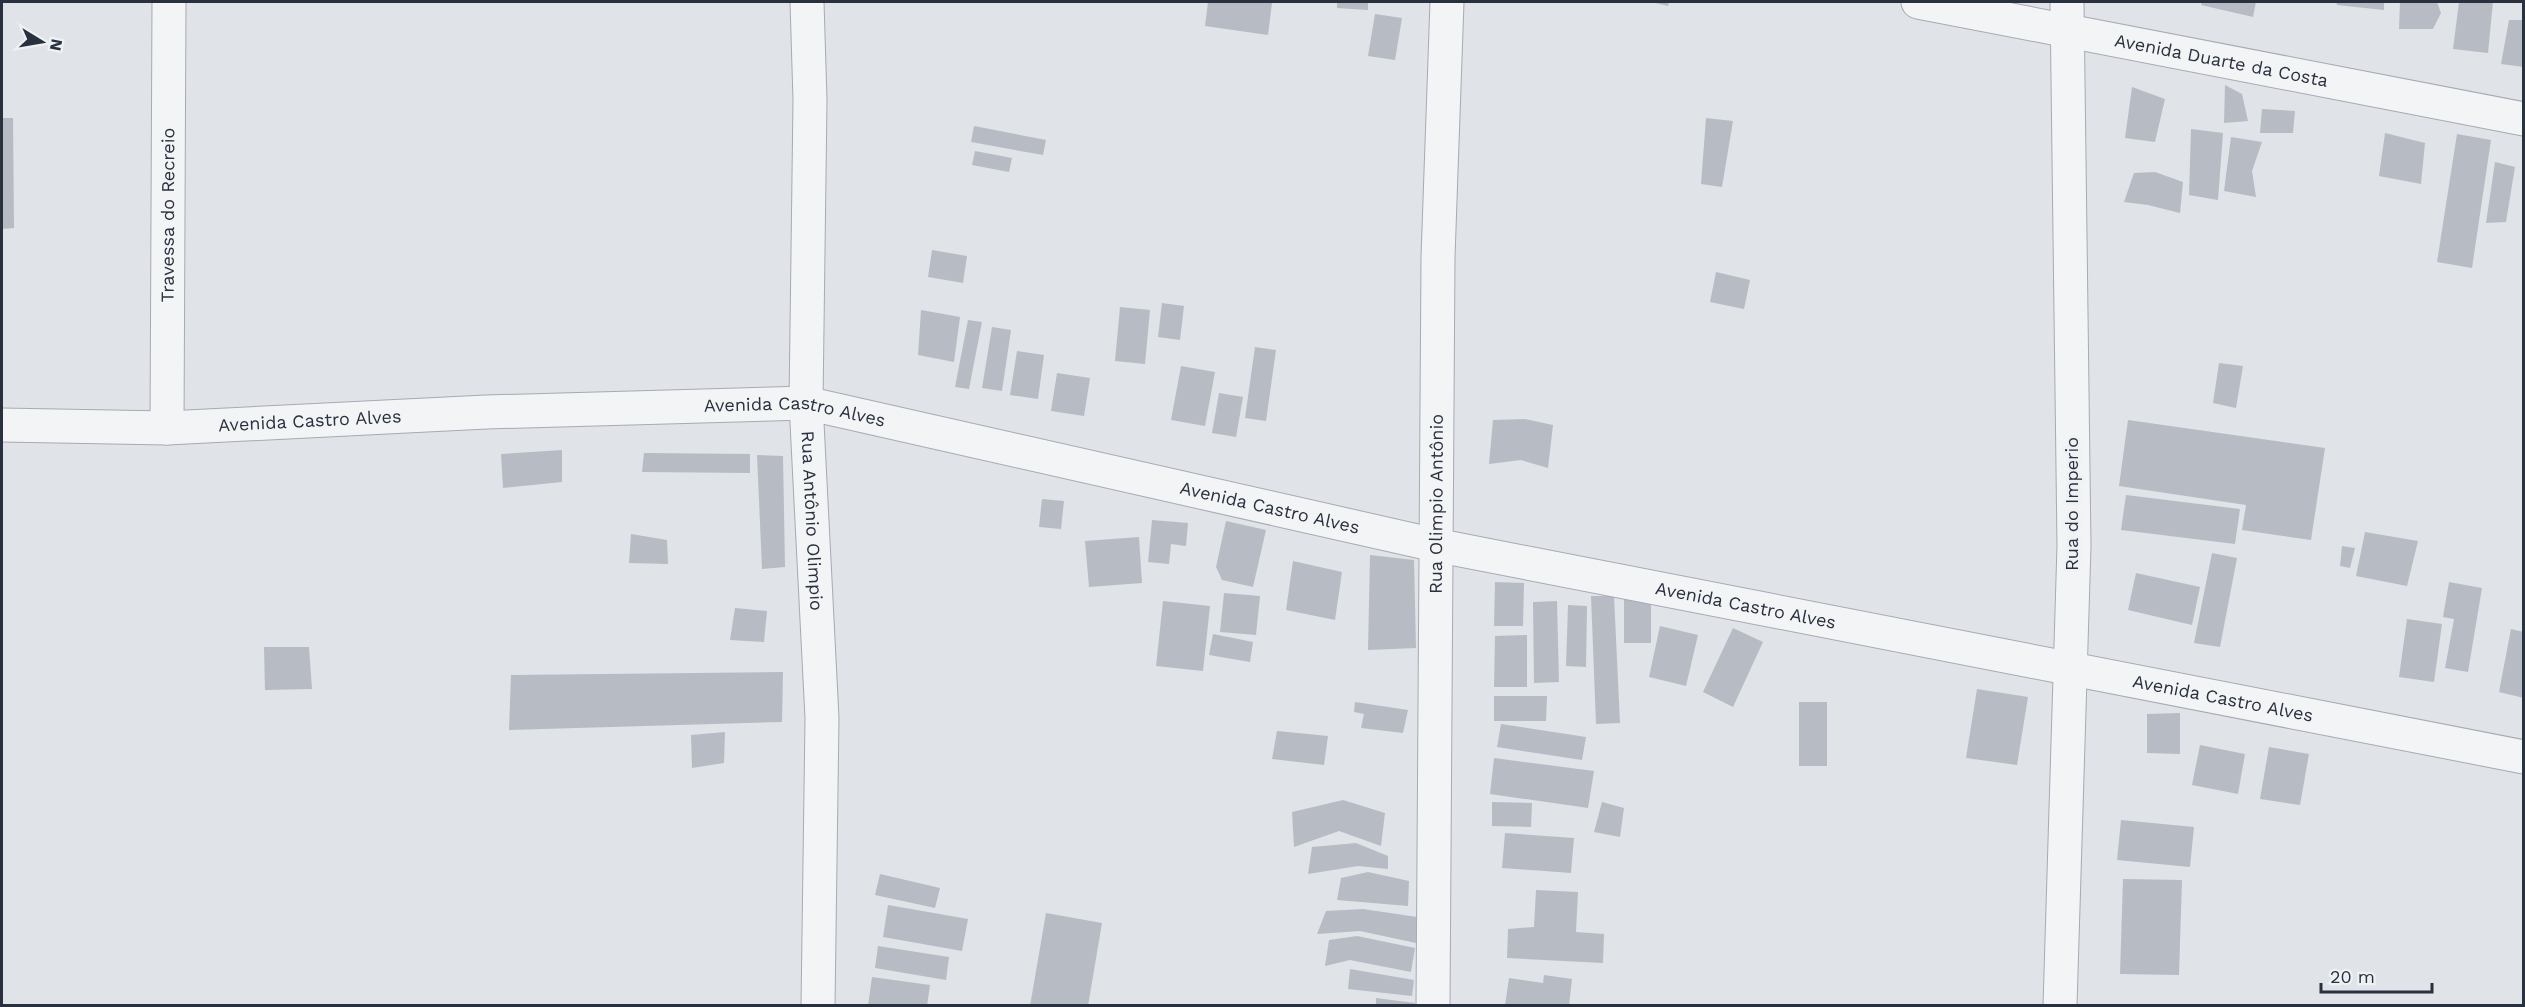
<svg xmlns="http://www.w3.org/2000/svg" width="2525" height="1007" font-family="'Work Sans',sans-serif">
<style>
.building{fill:#b7bcc4}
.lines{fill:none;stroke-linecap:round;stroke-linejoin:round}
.minor-casing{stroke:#a6aab2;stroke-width:35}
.minor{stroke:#f2f4f6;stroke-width:33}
.labels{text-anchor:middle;stroke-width:6;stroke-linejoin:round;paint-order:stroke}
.street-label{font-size:18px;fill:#2a313e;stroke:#eff2f5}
</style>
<rect width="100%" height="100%" fill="#e0e3e8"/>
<!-- building -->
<path class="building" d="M1208 2 1272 3 1268 35 1205 26Z
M1337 2H1368V10L1337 8Z
M1651 2H1669L1668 6Z
M2202 2H2256L2253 17 2201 5Z
M2336 2H2384V10L2337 5Z
M2400 2H2437L2441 13 2433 29H2399Z
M2459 2H2493L2488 53 2453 49Z
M1375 14 1402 18 1395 60 1368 56Z
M2509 20H2524V67L2501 64Z
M2225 85 2242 94 2248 121 2224 123Z
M2132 87 2165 99 2155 142 2125 138Z
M2262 109 2295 111 2293 133H2260Z
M2 118H13L14 228 2 229Z
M1706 118 1733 121 1722 187 1701 184Z
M974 126 1046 140 1043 155 971 142Z
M2191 129 2223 133 2218 200 2189 195Z
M2385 133 2425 143 2421 184 2379 176Z
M2457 134 2491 140 2472 268 2437 262Z
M2231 137 2262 142 2252 171 2256 197 2224 191Z
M975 151 1012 158 1009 172 972 165Z
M2495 162 2515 167 2506 222 2486 223Z
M2155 172 2183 182 2180 213 2148 205 2124 202 2134 173Z
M932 250 967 256 963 283 928 277Z
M1716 272 1750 280 1744 309 1710 302Z
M1162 303 1184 306 1180 340 1158 337Z
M1120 307 1150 310 1145 364 1115 361Z
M921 310 960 317 954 362 918 355Z
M968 320 982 322 969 389 955 387Z
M992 327 1011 330 1002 391 982 388Z
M1255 347 1276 350 1266 421 1245 418Z
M1017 351 1044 355 1038 399 1010 395Z
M2219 363 2243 366 2236 408 2213 403Z
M1181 366 1215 372 1205 426 1171 420Z
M1057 373 1090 378 1084 416 1051 411Z
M1219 393 1243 397 1236 437 1212 433Z
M1525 419 1553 425 1548 468 1521 460 1489 464 1493 420Z
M2128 420 2325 448 2311 540 2242 530 2246 505 2119 486Z
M562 450V482L503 488 501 454Z
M644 453 750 454V473L642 472Z
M757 455 783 456 785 567 762 569Z
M2126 495 2240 509 2235 544 2121 530Z
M1042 499 1064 501 1061 529 1039 527Z
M1152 520 1188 523 1186 546 1171 544 1169 564 1148 562Z
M1226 521 1266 530 1253 587 1222 580 1216 567Z
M2365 532 2418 541 2407 586 2356 576Z
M631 534 667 540 668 564 629 563Z
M1139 537 1142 583 1089 587 1085 541Z
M2342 546 2355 548 2350 568 2340 566Z
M2212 553 2237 558 2220 647 2194 643Z
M1370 555 1414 560 1416 648 1368 650Z
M1293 561 1342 572 1335 620 1286 610Z
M2136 573 2200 587 2192 625 2128 610Z
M1495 582 1524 583 1523 626H1494Z
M2449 582 2482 588 2468 672 2445 668 2454 619 2443 617Z
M1224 593 1260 596 1256 635 1220 632Z
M1591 596H1614L1620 723 1596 724Z
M1624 598H1651V643H1624Z
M1163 601 1210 606 1203 671 1156 666Z
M1557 601 1559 682 1534 683 1533 602Z
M1568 605 1587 606 1586 667 1566 666Z
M735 608 767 611 764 642 730 640Z
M2407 619 2442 624 2434 682 2399 677Z
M1660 626 1698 635 1686 686 1649 677Z
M1733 628 1763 642 1733 707 1703 692Z
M2511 629 2524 632V698L2499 692Z
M1213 634 1253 642 1250 662 1209 655Z
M1527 635V687H1494L1495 636Z
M264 647H309L312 689 265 690Z
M783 672 782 722 509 730 511 675Z
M1977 689 2028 697 2017 765 1966 758Z
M1494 696H1547L1546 721H1494Z
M1355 702 1408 710 1403 733 1361 728 1364 714 1354 712Z
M1799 702H1827V766H1799Z
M2180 713V754L2147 753V714Z
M1501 724 1586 737 1582 760 1497 747Z
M1277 731 1328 736 1324 765 1272 759Z
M725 732 724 763 692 768 691 735Z
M2200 745 2245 754 2238 794 2192 785Z
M2269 747 2309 754 2300 805 2260 799Z
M1494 758 1594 771 1588 808 1490 794Z
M1343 800 1385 813 1381 846 1339 831 1294 847 1292 812Z
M1492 802 1532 803 1531 827 1492 826Z
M1602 802 1624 808 1620 837 1594 832Z
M2121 820 2194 827 2190 867 2117 860Z
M1505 833 1574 838 1571 873 1502 868Z
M1356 843 1388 856V869L1358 866 1308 874 1312 847Z
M1368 872 1409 881 1408 906 1337 900 1341 878Z
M880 874 940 888 935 908 875 895Z
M2123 879 2182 880 2179 975 2120 974Z
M1536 890 1578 892 1576 932 1604 934 1603 963 1507 958 1508 929 1534 927Z
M888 905 968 919 962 951 883 937Z
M1363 909 1417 917 1416 943 1360 931 1317 934 1326 911Z
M1046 913 1102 923 1088 1006H1030Z
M1357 936 1415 948 1411 972 1350 960 1325 966 1329 940Z
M878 946 949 957 946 980 875 968Z
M1350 969 1414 980 1412 996 1348 989Z
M1544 975 1572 979 1569 1006H1505L1509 978 1543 983Z
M872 977 930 985 927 1006H868Z
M1376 998 1415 1003 1414 1006H1376Z"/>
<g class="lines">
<defs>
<g id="minor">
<path id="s1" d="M807 2 810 100 806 403 822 718 818 1006"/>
<path id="s2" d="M1918 2 2524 119"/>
<path id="s3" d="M2 425 167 428 486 412 806 403 1435 545 2524 757"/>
<path id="s4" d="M167 428 169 2"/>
<path id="s5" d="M1433 1006 1438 257 1447 2"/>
<path d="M2060 1006 2074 546 2067 2"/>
</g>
</defs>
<!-- minor casing -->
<use href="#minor" class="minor-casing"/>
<!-- minor -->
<use href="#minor" class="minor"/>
</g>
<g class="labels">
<!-- street labels -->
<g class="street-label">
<text dy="6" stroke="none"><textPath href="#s2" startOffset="309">Avenida Duarte da Costa</textPath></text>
<text dy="6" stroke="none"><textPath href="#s4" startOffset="213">Travessa do Recreio</textPath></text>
<text dy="6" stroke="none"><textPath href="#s3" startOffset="794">Avenida Castro Alves</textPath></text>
<text dy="6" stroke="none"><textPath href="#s3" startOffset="308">Avenida Castro Alves</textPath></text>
<text dy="6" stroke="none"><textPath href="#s5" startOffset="502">Rua Olimpio Antônio</textPath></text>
<text transform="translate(2072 504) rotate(-90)" y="6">Rua do Imperio</text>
<text dy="6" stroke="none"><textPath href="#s3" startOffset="1280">Avenida Castro Alves</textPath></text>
<text dy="6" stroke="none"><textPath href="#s1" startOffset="519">Rua Antônio Olimpio</textPath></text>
<text dy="6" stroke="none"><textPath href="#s3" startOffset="1766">Avenida Castro Alves</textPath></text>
<text dy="6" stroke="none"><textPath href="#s3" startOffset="2252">Avenida Castro Alves</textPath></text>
</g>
</g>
<!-- border -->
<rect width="2525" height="1007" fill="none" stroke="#2a313e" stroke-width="6"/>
<!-- north arrow -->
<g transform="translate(42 42) rotate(101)" stroke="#eff2f5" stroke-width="4.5" paint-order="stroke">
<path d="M0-4.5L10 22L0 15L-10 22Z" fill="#2a313e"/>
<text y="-9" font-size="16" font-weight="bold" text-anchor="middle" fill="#2a313e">N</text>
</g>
<!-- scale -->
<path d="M2321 983v9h111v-9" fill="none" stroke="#2a313e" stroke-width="3"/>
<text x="2330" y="983" font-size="18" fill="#2a313e" stroke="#eff2f5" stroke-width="4.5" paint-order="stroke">20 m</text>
</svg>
